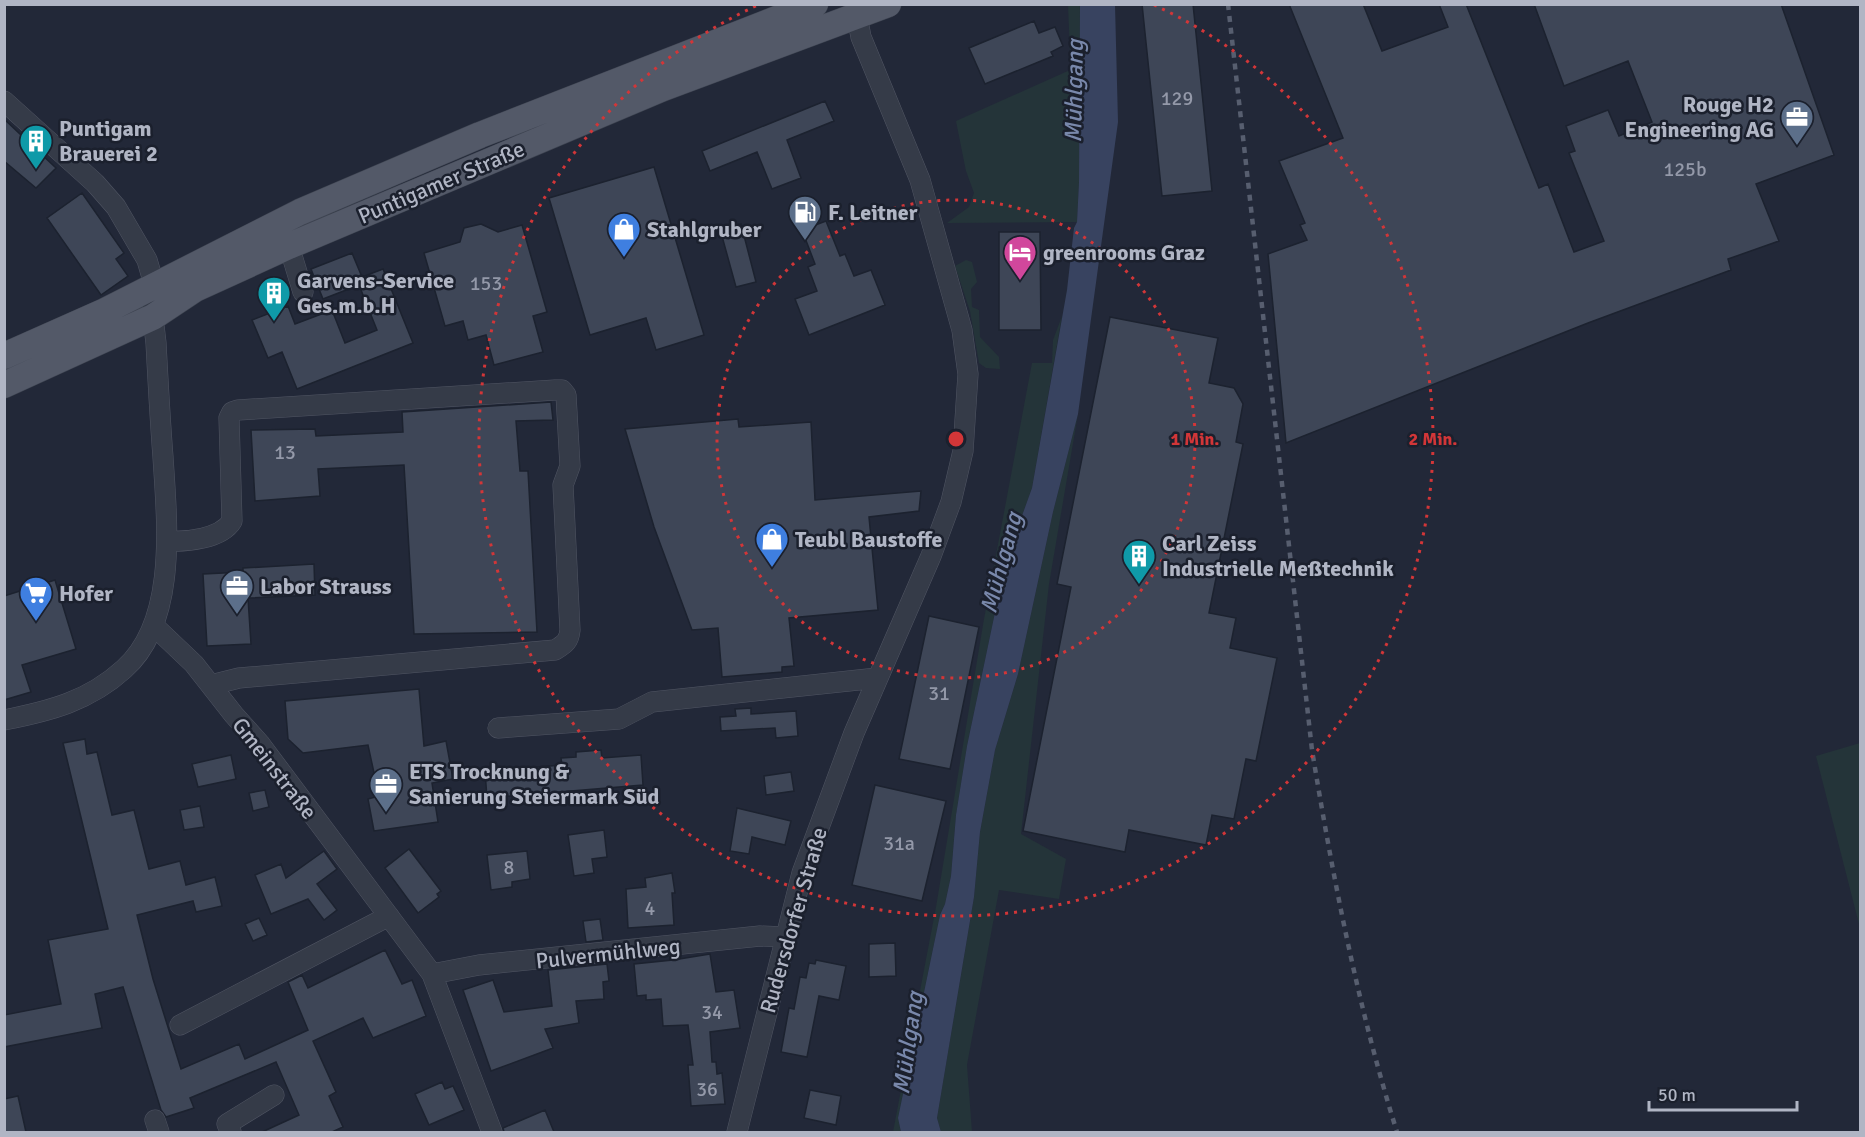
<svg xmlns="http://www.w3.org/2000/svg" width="1865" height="1137" font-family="Signika,sans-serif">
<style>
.green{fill:#243439}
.water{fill:#384360}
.building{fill:#3e4657;stroke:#1c222f;stroke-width:1.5}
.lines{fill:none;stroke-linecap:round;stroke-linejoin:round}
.minor-casing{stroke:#505563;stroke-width:21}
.major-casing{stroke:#3e4451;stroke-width:27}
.minor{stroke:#353b48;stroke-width:20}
.major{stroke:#535968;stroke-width:26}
.rail{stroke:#575e6f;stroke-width:4.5;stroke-dasharray:6 6;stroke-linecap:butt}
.ring{fill:none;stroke:#d23638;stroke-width:3;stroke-dasharray:3 6}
.labels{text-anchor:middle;stroke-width:5;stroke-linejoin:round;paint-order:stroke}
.number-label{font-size:20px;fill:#9499a9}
.poi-label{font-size:22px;font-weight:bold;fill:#b0b5c4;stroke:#1b202d;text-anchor:start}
.street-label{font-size:22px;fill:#b0b5c4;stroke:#1b202d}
.water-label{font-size:24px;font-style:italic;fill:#7988ab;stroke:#1b202d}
.centre{fill:#d23638;stroke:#1b202d;stroke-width:3}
.ring-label{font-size:18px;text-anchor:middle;font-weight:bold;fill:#d23638;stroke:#1b202d;stroke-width:5;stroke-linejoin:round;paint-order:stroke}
</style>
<rect width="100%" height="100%" fill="#222838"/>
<!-- green -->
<path class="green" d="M1068 5H1080L1079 182 1077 222 947 223 969 207 974 193 966 171 956 121 1079 66 1070 54Z
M966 260 972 262 977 282 971 289 972 307 979 310 980 337 999 357 1000 369 986 368 979 363 970 311 955 266Z
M1062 316 1032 488 1006 560 967 746 956 815 951 876 945 904 940 915 898 1118 901 1132H893L936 907 984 619 1032 363H1052L1053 340Z
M1078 414 1049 584 1021 834 1066 859 1059 899 999 890 967 1065 972 1132H941L937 1118 974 897 980 832 995 750 1018 674 1053 512Z
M1860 743V928L1816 756Z"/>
<!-- water -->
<path class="water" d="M1080 5H1115L1118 122 1078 414 1053 512 1018 674 995 750 980 832 974 897 937 1118 941 1132H901L898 1118 940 915 945 904 951 876 956 815 967 746 1006 560 1032 488 1067 290 1074 228 1077 222 1079 182Z"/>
<!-- building -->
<path class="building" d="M1142 4H1193L1212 191 1162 196Z
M1289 4H1363L1382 51 1448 27 1439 4H1466L1539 188 1548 184 1574 252 1604 241 1569 153 1575 151 1566 126 1608 110 1619 136 1652 122 1628 61 1564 86 1534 4H1781L1834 155 1756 184 1779 241 1728 259 1731 270 1588 323 1286 443 1268 254 1307 240 1300 225 1305 223 1279 161 1343 138Z
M1034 21 1039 33 1055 27 1063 46 1051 52 1053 56 985 84 969 48Z
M825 101 834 121 787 140 801 178 772 189 757 152 710 171 702 151Z
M4 119 56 168 36 188 4 161Z
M654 167 704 335 656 350 646 318 590 335 549 198Z
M82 193 124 253 116 259 128 276 101 295 47 218Z
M826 221 840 256 845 254 854 276 871 270 885 305 809 335 795 299 817 291 808 267 815 264 802 230Z
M481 224 498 232 522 225 547 312 533 316 543 352 494 365 486 335 468 340 463 321 445 326 424 253 460 242 464 228Z
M741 224 756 282 736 287 720 229Z
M999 232H1040L1041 330H999Z
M352 253 362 277 383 269 413 343 297 389 282 352 268 358 252 320 288 306 295 324 332 310 345 343 377 330 359 285 323 299 311 269Z
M1110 317 1218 338 1209 383 1234 388 1243 404 1236 442 1243 444 1209 613 1236 618 1230 648 1277 658 1256 761 1246 759 1234 819 1212 815 1206 845 1129 830 1125 852 1023 831 1071 587 1057 584Z
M551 402 553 420 516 421 520 471H528L537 632 414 634 404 465 318 469 320 496 255 501 251 430 315 429 316 436 403 432 402 412Z
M738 419 739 427 811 422 815 500 921 491 919 511 869 517 878 610 789 618 794 666 782 667V672L722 677 718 628 692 630 654 527 625 429Z
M314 564 315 595 248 598 251 644 207 646 203 574 243 572V568Z
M55 580 76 649 22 665 31 692 4 700V596Z
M929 616 979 627 950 769 899 759Z
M419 689 424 746 446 741 453 779 432 783 438 822 374 831 368 799 379 796 368 745 303 753 288 739 285 701Z
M751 708V714L796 711 798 736 776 738 775 728 721 731 720 717 736 716 735 709Z
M85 739 87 754 97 752 112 815 134 810 149 869 180 861 186 885 215 877 222 906 196 912 193 901 137 915 153 979 181 1069 239 1044 245 1059 308 1030 288 982 302 975 308 988 385 950 402 984 412 980 426 1016 373 1038 363 1018 313 1041 336 1092 329 1096 343 1127 332 1132H262L299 1115 276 1062 190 1098 194 1108 166 1117 161 1110 123 987 95 994 102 1028 4 1047V1015L61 1004 48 940 108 929 63 743Z
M601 750 602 758 641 755 643 785 487 798 485 771 562 765 561 758 576 757V752Z
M231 755 236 779 198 787 192 764Z
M791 772 794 791 766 795 764 776Z
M875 785 946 801 922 901 852 885Z
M265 790 269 807 253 811 249 793Z
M200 806 204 827 184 830 180 810Z
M737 808 791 821 785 845 752 837 749 854 730 851Z
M604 830 607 857 592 859 594 873 574 876 568 835Z
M409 849 441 891 437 894 439 897 418 913 385 868Z
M324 851 337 869 317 884 337 910 324 920 308 899 271 914 255 875 281 864 286 878Z
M527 851 530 879 512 882V887L491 890 487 855Z
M672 873 675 893H672L674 925 628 928 626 889 646 887 645 878Z
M259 918 267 935 253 941 245 924Z
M600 919 603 940 586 942 583 921Z
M895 943 896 976 869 977V944Z
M710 954 716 992 734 990 740 1028 710 1032 712 1062H716L717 1074 722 1073 725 1104 691 1106 688 1065H693L688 1025 663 1026 661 999 646 1000V995L637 996 634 964 673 960Z
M816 960 846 966 839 1000 819 996 807 1057 781 1052 789 1008 794 1009 800 977 806 978 809 963 815 964Z
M607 964 609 981 603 982 604 999 576 1001 579 1023 545 1029 553 1048 491 1071 463 990 493 980 504 1012 552 1006 548 970Z
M442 1082 445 1089 453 1086 464 1110 429 1125 415 1094Z
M810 1090 841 1096 836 1125 804 1118Z
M18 1096 26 1132H4V1099Z
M545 1110 554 1132H504L503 1128Z"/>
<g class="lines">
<defs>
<path id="minor" d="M4 101 95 183 116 207 147 260 154 284 153 317 156 343C158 381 160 419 163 457 167 522 178 621 124 669 89 701 50 711 4 720
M289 246 303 292
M168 541C186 542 221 539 232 521L229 418 232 412 238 410 555 390H562L566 395 570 466 563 485 570 630C569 641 565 644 555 650L239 678 211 685
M154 626 194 664 234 715 260 744 432 974 492 1132
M498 728 619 719 652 702 877 678
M432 974 479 965 760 936 785 937
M180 1025 389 916
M155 1120 159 1132
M231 1132 227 1124 274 1095
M737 1132 802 873 854 733 931 556 951 502 963 451 968 374 962 330 920 180 861 37 857 16"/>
<path id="major" d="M4 356 103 312 300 212 480 135 815 4
M4 385 153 317 195 289 289 246 663 88 888 4"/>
</defs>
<!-- minor casing -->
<use href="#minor" class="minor-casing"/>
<!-- major casing -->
<use href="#major" class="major-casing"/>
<!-- minor -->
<use href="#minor" class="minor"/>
<!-- major -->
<use href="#major" class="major"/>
<!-- rail -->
<path class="rail" d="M1228 4 1312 750C1333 878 1358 1008 1397 1132"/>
</g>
<!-- distance rings -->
<g class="ring">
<circle cx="956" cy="439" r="239"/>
<path d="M1154 5A477 477 0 1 1 758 5"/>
</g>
<!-- icons -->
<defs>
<symbol id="office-pin" viewBox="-11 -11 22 30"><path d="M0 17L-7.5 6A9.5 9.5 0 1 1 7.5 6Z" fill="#5c6f8a" stroke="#1b202d"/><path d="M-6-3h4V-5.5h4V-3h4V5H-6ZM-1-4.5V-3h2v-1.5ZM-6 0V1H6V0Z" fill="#fff"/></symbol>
<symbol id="building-pin" viewBox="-11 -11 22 30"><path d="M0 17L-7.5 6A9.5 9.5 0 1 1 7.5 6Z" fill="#0f9aa8" stroke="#1b202d"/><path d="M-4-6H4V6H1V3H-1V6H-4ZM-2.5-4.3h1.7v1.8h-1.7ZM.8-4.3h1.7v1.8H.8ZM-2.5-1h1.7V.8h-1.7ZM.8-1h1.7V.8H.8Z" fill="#fff"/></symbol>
<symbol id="fuel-pin" viewBox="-11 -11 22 30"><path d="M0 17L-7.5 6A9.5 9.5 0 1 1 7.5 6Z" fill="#5c6f8a" stroke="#1b202d"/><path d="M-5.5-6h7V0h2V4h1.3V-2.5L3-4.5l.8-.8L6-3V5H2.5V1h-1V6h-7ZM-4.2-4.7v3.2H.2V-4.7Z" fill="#fff"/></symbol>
<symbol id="shop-pin" viewBox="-11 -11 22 30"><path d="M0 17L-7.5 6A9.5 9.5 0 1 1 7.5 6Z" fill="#3f7fe0" stroke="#1b202d"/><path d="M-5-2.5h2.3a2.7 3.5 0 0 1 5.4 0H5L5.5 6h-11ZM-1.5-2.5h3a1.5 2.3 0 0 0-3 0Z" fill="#fff"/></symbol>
<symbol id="hotel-pin" viewBox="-11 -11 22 30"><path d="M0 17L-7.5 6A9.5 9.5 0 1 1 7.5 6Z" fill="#d1479c" stroke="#1b202d"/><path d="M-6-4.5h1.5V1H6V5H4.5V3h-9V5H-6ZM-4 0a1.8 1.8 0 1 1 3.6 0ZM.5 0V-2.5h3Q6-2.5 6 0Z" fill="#fff"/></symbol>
<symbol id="supermarket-pin" viewBox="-11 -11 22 30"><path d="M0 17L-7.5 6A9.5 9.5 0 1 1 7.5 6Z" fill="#3f7fe0" stroke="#1b202d"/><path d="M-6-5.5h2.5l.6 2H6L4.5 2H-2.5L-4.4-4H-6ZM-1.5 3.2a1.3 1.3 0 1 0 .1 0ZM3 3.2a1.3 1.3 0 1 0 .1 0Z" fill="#fff"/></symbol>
</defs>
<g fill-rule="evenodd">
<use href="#office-pin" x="1778" y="98" width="38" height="52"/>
<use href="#building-pin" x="17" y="122" width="38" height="52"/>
<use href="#fuel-pin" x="786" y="193" width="38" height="52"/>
<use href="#shop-pin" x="605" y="210" width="38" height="52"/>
<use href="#hotel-pin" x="1001" y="233" width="38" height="52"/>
<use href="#building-pin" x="255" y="274" width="38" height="52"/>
<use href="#shop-pin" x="753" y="520" width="38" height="52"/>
<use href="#building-pin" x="1120" y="537" width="38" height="52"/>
<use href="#office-pin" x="218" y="567" width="38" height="52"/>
<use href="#supermarket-pin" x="17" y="574" width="38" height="52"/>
<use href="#office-pin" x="367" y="765" width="38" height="52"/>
</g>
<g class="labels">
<!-- number labels -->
<g class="number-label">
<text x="1177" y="105">129</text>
<text x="1685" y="176">125b</text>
<text x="486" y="290">153</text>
<text x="285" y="459">13</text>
<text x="939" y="700">31</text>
<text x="899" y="850">31a</text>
<text x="509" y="874">8</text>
<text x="650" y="915">4</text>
<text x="712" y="1019">34</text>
<text x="707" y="1096">36</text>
</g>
<!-- poi labels -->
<g class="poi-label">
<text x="1774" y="112" text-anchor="end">Rouge H2<tspan x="1774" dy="25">Engineering AG</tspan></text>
<text x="59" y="136">Puntigam<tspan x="59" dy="25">Brauerei 2</tspan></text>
<text x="828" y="220">F. Leitner</text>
<text x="647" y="237">Stahlgruber</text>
<text x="1043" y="260">greenrooms Graz</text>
<text x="297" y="288">Garvens-Service<tspan x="297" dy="25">Ges.m.b.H</tspan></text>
<text x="795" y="547">Teubl Baustoffe</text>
<text x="1162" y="551">Carl Zeiss<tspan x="1162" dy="25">Industrielle Meßtechnik</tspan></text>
<text x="260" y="594">Labor Strauss</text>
<text x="59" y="601">Hofer</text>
<text x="409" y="779">ETS Trocknung &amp;<tspan x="409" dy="25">Sanierung Steiermark Süd</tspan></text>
</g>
<!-- street labels -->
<g class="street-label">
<text transform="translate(441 182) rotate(-23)" y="8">Puntigamer Straße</text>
<text transform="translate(275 768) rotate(52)" y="8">Gmeinstraße</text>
<text transform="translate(793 920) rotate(-74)" y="8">Rudersdorfer Straße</text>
<text transform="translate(608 953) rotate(-6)" y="8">Pulvermühlweg</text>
</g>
<!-- water labels -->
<g class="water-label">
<text transform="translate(1074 91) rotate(-89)" y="8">Mühlgang</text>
<text transform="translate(1001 563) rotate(-75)" y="8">Mühlgang</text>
<text transform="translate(908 1043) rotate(-82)" y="8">Mühlgang</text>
</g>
</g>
<circle cx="956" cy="439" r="9" class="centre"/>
<g class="ring-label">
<text x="1195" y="445">1 Min.</text>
<text x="1433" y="445">2 Min.</text>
</g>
<!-- border -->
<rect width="1865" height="1137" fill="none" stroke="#b0b5c4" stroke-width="12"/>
<!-- scale -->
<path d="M1649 1101v9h148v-9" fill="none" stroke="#b0b5c4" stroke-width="3"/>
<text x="1658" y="1101" font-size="18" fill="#b0b5c4" stroke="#1b202d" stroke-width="4.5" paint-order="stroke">50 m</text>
</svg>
